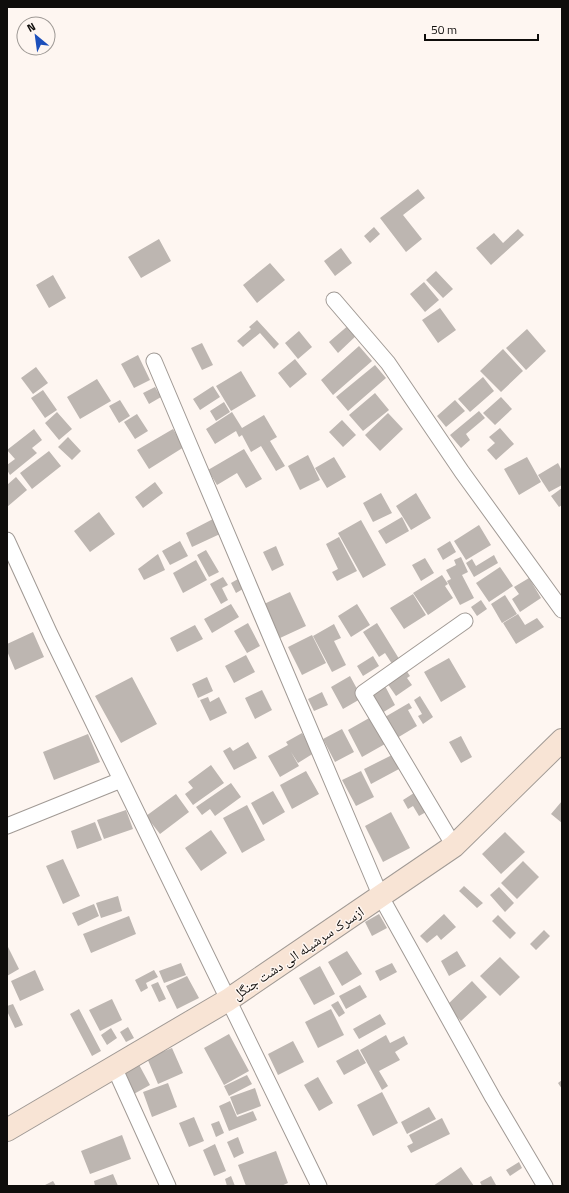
<svg xmlns="http://www.w3.org/2000/svg" width="569" height="1193" font-family="'Titillium Web','Noto Naskh Arabic',sans-serif">
<style>
.building{fill:#bdb6b1}
.lines{fill:none;stroke-linecap:round;stroke-linejoin:round}
.street-casing{stroke:#a19a95;stroke-width:17}
.secondary-casing{stroke:#a19a95;stroke-width:24}
.street{stroke:#fff;stroke-width:15}
.secondary{stroke:#f8e4d5;stroke-width:22}
.labels{text-anchor:middle;stroke-width:3;stroke-linejoin:round;paint-order:stroke}
.street-label{font-size:14px;fill:#0f0d0b;stroke:#fef6f1}
</style>
<rect width="100%" height="100%" fill="#fef6f1"/>
<!-- building -->
<path class="building" d="M418 189 425 198 403 215 422 239 406 252 380 218Z
M374 227 380 234 370 243 364 236Z
M518 229 524 235 491 265 476 248 494 233 503 243Z
M159 239 171 261 141 278 128 257Z
M341 248 352 263 335 276 324 261Z
M270 263 285 280 257 303 243 285Z
M436 271 453 289 443 298 426 280Z
M53 275 66 298 49 308 36 285Z
M424 282 439 300 425 312 410 294Z
M440 308 456 330 438 343 422 320Z
M257 320 279 344 274 349 260 333 243 347 237 341 251 329 249 327Z
M350 324 358 334 338 353 329 342Z
M527 329 546 351 526 370 506 348Z
M299 331 312 347 298 359 285 343Z
M202 343 213 365 202 370 191 348Z
M359 346 372 361 333 395 321 380Z
M503 349 523 371 501 392 480 371Z
M138 355 150 380 134 388 121 364Z
M295 359 307 374 290 388 278 373Z
M375 365 386 378 348 411 336 397Z
M36 367 48 383 33 394 21 378Z
M241 371 256 396 231 411 216 386Z
M483 377 494 391 470 412 458 399Z
M97 379 111 401 80 419 67 397Z
M213 386 220 397 200 410 193 399Z
M155 387 161 397 149 404 143 393Z
M43 390 57 410 45 418 31 398Z
M375 393 389 410 363 431 349 415Z
M501 397 512 409 495 425 483 413Z
M120 400 130 416 119 423 109 406Z
M455 400 465 411 446 427 437 416Z
M224 402 230 412 216 421 210 411Z
M479 411 485 418 466 434 470 440 461 448 450 435Z
M57 412 72 429 59 440 45 423Z
M232 412 242 428 264 415 277 437 270 441 285 466 276 471 261 446 251 452 242 435 239 437 236 431 215 444 206 429Z
M388 413 403 429 380 451 365 435Z
M137 414 148 431 135 439 124 422Z
M342 420 356 435 343 447 329 432Z
M500 428 514 444 496 460 487 450 495 443 489 437Z
M34 429 42 440 32 448 37 453 10 475 7 470V465L15 459 7 450Z
M173 429 184 447 149 469 137 450Z
M68 437 81 451 72 460 58 447Z
M244 449 262 479 246 488 237 473 217 485 208 470Z
M49 451 61 466 32 489 20 473Z
M308 455 320 480 300 490 288 466Z
M334 457 346 477 327 488 315 468Z
M527 457 541 482 519 495 504 469Z
M558 463 562 471V485L549 492 538 475Z
M16 477 27 490 7 507V485Z
M155 482 163 493 143 508 135 497Z
M562 488V505L559 507 551 496Z
M381 493 392 513 373 522 363 503Z
M416 493 431 518 411 530 396 506Z
M99 512 115 534 90 552 74 531Z
M402 517 409 531 386 544 378 531Z
M213 519 220 534 192 547 186 533Z
M361 520 386 565 363 578 338 533Z
M479 525 491 545 466 560 454 541Z
M339 537 357 571 337 581 332 572 338 569 326 544Z
M180 541 188 556 170 565 162 551Z
M450 541 456 552 443 560 437 549Z
M276 546 284 565 272 571 263 552Z
M206 550 219 572 209 577 197 555Z
M158 554 165 570 144 580 138 569Z
M494 555 498 563 474 577 466 563 472 559 476 566Z
M461 557 468 572 462 575 474 598 460 605 447 581 451 579 446 570 456 565 454 560Z
M425 558 434 573 421 581 412 565Z
M196 560 207 580 183 593 173 573Z
M500 567 513 586 489 602 476 583Z
M442 575 448 584 445 586 453 598 428 615 413 593Z
M223 577 228 585 222 588 228 600 221 604 210 584Z
M529 578 541 598 520 612 512 599 519 594 514 587Z
M238 579 243 589 236 593 231 583Z
M290 592 306 626 280 638 264 604Z
M413 594 426 615 404 629 390 608Z
M505 595 517 614 502 623 491 604Z
M481 600 487 609 477 616 471 607Z
M231 604 239 617 212 633 204 619Z
M357 604 370 625 351 637 338 616Z
M518 614 525 625 537 618 544 627 516 644 503 623Z
M248 623 260 646 247 653 234 631Z
M377 623 401 662 394 667 385 653 379 657 363 632Z
M334 624 341 638 334 641 346 665 332 672 313 636Z
M195 625 203 639 177 652 170 638Z
M33 632 44 657 15 670 7 651V644Z
M312 635 326 663 302 675 288 647Z
M246 655 255 672 234 683 225 666Z
M373 656 379 666 363 676 357 666Z
M449 658 466 687 441 702 424 672Z
M406 670 410 676 407 678 412 685 396 696 387 683Z
M350 676 362 698 343 709 331 687Z
M132 677 157 724 121 743 95 696Z
M207 677 213 691 198 698 192 684Z
M385 686 395 705 382 713 371 694Z
M262 690 272 710 255 719 245 698Z
M322 692 328 705 314 711 308 699Z
M420 696 433 717 423 724 418 716 422 714 414 700Z
M208 697 210 702 219 697 227 713 210 721 200 700Z
M409 703 412 708 408 710 417 726 397 738 385 717Z
M371 717 385 744 362 757 348 730Z
M342 729 354 752 335 762 323 739Z
M302 733 314 753 298 763 291 752 299 766 280 777 268 756 288 745 286 742Z
M88 734 100 762 54 780 43 752Z
M461 736 472 757 461 763 449 742Z
M248 742 257 758 234 770 223 751 230 747 233 751Z
M392 755 399 769 371 784 364 769Z
M211 765 224 783 193 805 185 794 193 788 188 782Z
M306 771 319 794 292 809 280 785Z
M361 771 374 797 356 806 342 780Z
M231 783 241 797 215 816 210 809 202 815 196 807Z
M273 791 285 812 263 825 251 803Z
M414 793 426 812 419 816 413 806 408 809 403 800Z
M176 794 189 812 160 834 146 816Z
M562 801V823L551 814Z
M247 805 265 840 242 853 223 818Z
M126 810 133 829 104 839 97 820Z
M391 812 410 848 383 862 365 826Z
M95 822 102 840 77 849 71 831Z
M211 830 227 853 201 871 185 848Z
M505 832 525 852 501 874 482 854Z
M63 859 80 896 63 904 46 866Z
M523 861 539 877 517 899 501 883Z
M464 886 483 903 477 908 459 891Z
M499 887 514 903 505 912 490 895Z
M118 896 122 911 101 918 96 903Z
M94 904 99 916 78 926 72 913Z
M379 914 387 928 372 936 365 922Z
M444 914 456 927 441 940 437 935 427 943 420 936Z
M498 915 516 933 510 939 492 921Z
M129 916 136 934 91 953 83 934Z
M544 930 550 936 536 950 530 944Z
M7 945 19 969 7 976Z
M347 951 362 974 342 986 328 962Z
M457 951 466 966 449 976 441 961Z
M500 957 520 977 500 996 480 976Z
M181 963 186 975 164 983 159 971Z
M392 963 397 972 380 981 375 971Z
M320 966 335 994 314 1005 299 978Z
M35 970 44 990 20 1001 11 981Z
M154 970 158 977 146 983 148 988 141 992 135 980Z
M187 976 199 998 177 1009 166 986Z
M472 981 487 997 461 1021 446 1006Z
M158 982 166 999 159 1002 151 985Z
M360 985 367 997 346 1009 339 996Z
M112 999 122 1020 100 1031 89 1010Z
M338 1001 345 1013 339 1017 331 1005Z
M13 1004 23 1025 15 1028 7 1011V1006Z
M79 1009 101 1051 92 1056 70 1014Z
M331 1009 344 1035 318 1048 305 1022Z
M380 1014 386 1024 359 1039 353 1029Z
M128 1027 134 1038 126 1042 120 1032Z
M111 1028 117 1038 107 1045 101 1035Z
M229 1034 249 1071 224 1085 204 1048Z
M386 1035 390 1043 404 1036 408 1044 395 1052 400 1060 379 1071 388 1086 382 1090 360 1050Z
M293 1041 304 1062 278 1075 268 1054Z
M172 1048 183 1073 158 1084 147 1058Z
M358 1049 366 1063 344 1075 336 1061Z
M137 1061 150 1085 132 1095 118 1071Z
M247 1075 252 1084 229 1096 224 1086Z
M318 1077 333 1103 319 1111 304 1085Z
M562 1080V1089L558 1083Z
M168 1083 177 1107 152 1117 143 1092Z
M255 1088 261 1106 237 1115 230 1097Z
M382 1092 398 1123 373 1136 357 1105Z
M230 1101 237 1117 253 1111 257 1120 229 1131 219 1106Z
M429 1107 436 1119 407 1134 401 1122Z
M194 1117 204 1141 189 1147 179 1123Z
M442 1118 450 1134 411 1153 407 1146 413 1143 409 1135Z
M219 1121 224 1133 216 1137 211 1124Z
M122 1135 131 1159 90 1174 81 1151Z
M238 1137 244 1153 234 1158 227 1142Z
M215 1144 226 1171 214 1176 203 1150Z
M276 1151 288 1183 281 1186H246L238 1165Z
M519 1162 522 1168 510 1176 506 1170Z
M461 1167 474 1186H433Z
M113 1174 118 1186H95L94 1181Z
M231 1176 235 1186H227L225 1179Z
M491 1176 496 1185 482 1186 480 1182Z
M53 1181 56 1186H43Z"/>
<g class="lines">
<defs>
<path id="street" d="M334 300 388 363 462 472 562 610
M154 361 381 897 493 1098 545 1186
M7 540 50 634 319 1186
M7 826 121 780
M454 846 363 693 465 621
M114 1067 168 1186"/>
<path id="secondary" d="M7 1130 228 1000 454 846 562 740"/>
</defs>
<!-- street casing -->
<use href="#street" class="street-casing"/>
<!-- secondary casing -->
<use href="#secondary" class="secondary-casing"/>
<!-- street -->
<use href="#street" class="street"/>
<!-- secondary -->
<use href="#secondary" class="secondary"/>
</g>
<g class="labels">
<!-- street labels -->
<g class="street-label">
<text transform="translate(298 953) rotate(-34)" y="5">ازسرک سرشیله الی دشت جنگل</text>
</g>
</g>
<!-- border -->
<rect width="569" height="1193" fill="none" stroke="#0f0d0b" stroke-width="16"/>
<!-- north arrow -->
<g transform="translate(36 36) rotate(331)"><circle r="19" fill="#fef6f1" stroke="#9e9995"/>
<path d="M0-3L7 15L0 10L-7 15Z" fill="#1c4fbb"/>
<text y="-6" font-size="11" font-weight="bold" text-anchor="middle" fill="#0f0d0b">N</text>
</g>
<!-- scale -->
<path d="M425 34v6h113v-6" fill="none" stroke="#0f0d0b" stroke-width="2"/>
<text x="431" y="34" font-size="12" fill="#0f0d0b" stroke="#fef6f1" stroke-width="3" paint-order="stroke">50 m</text>
</svg>
